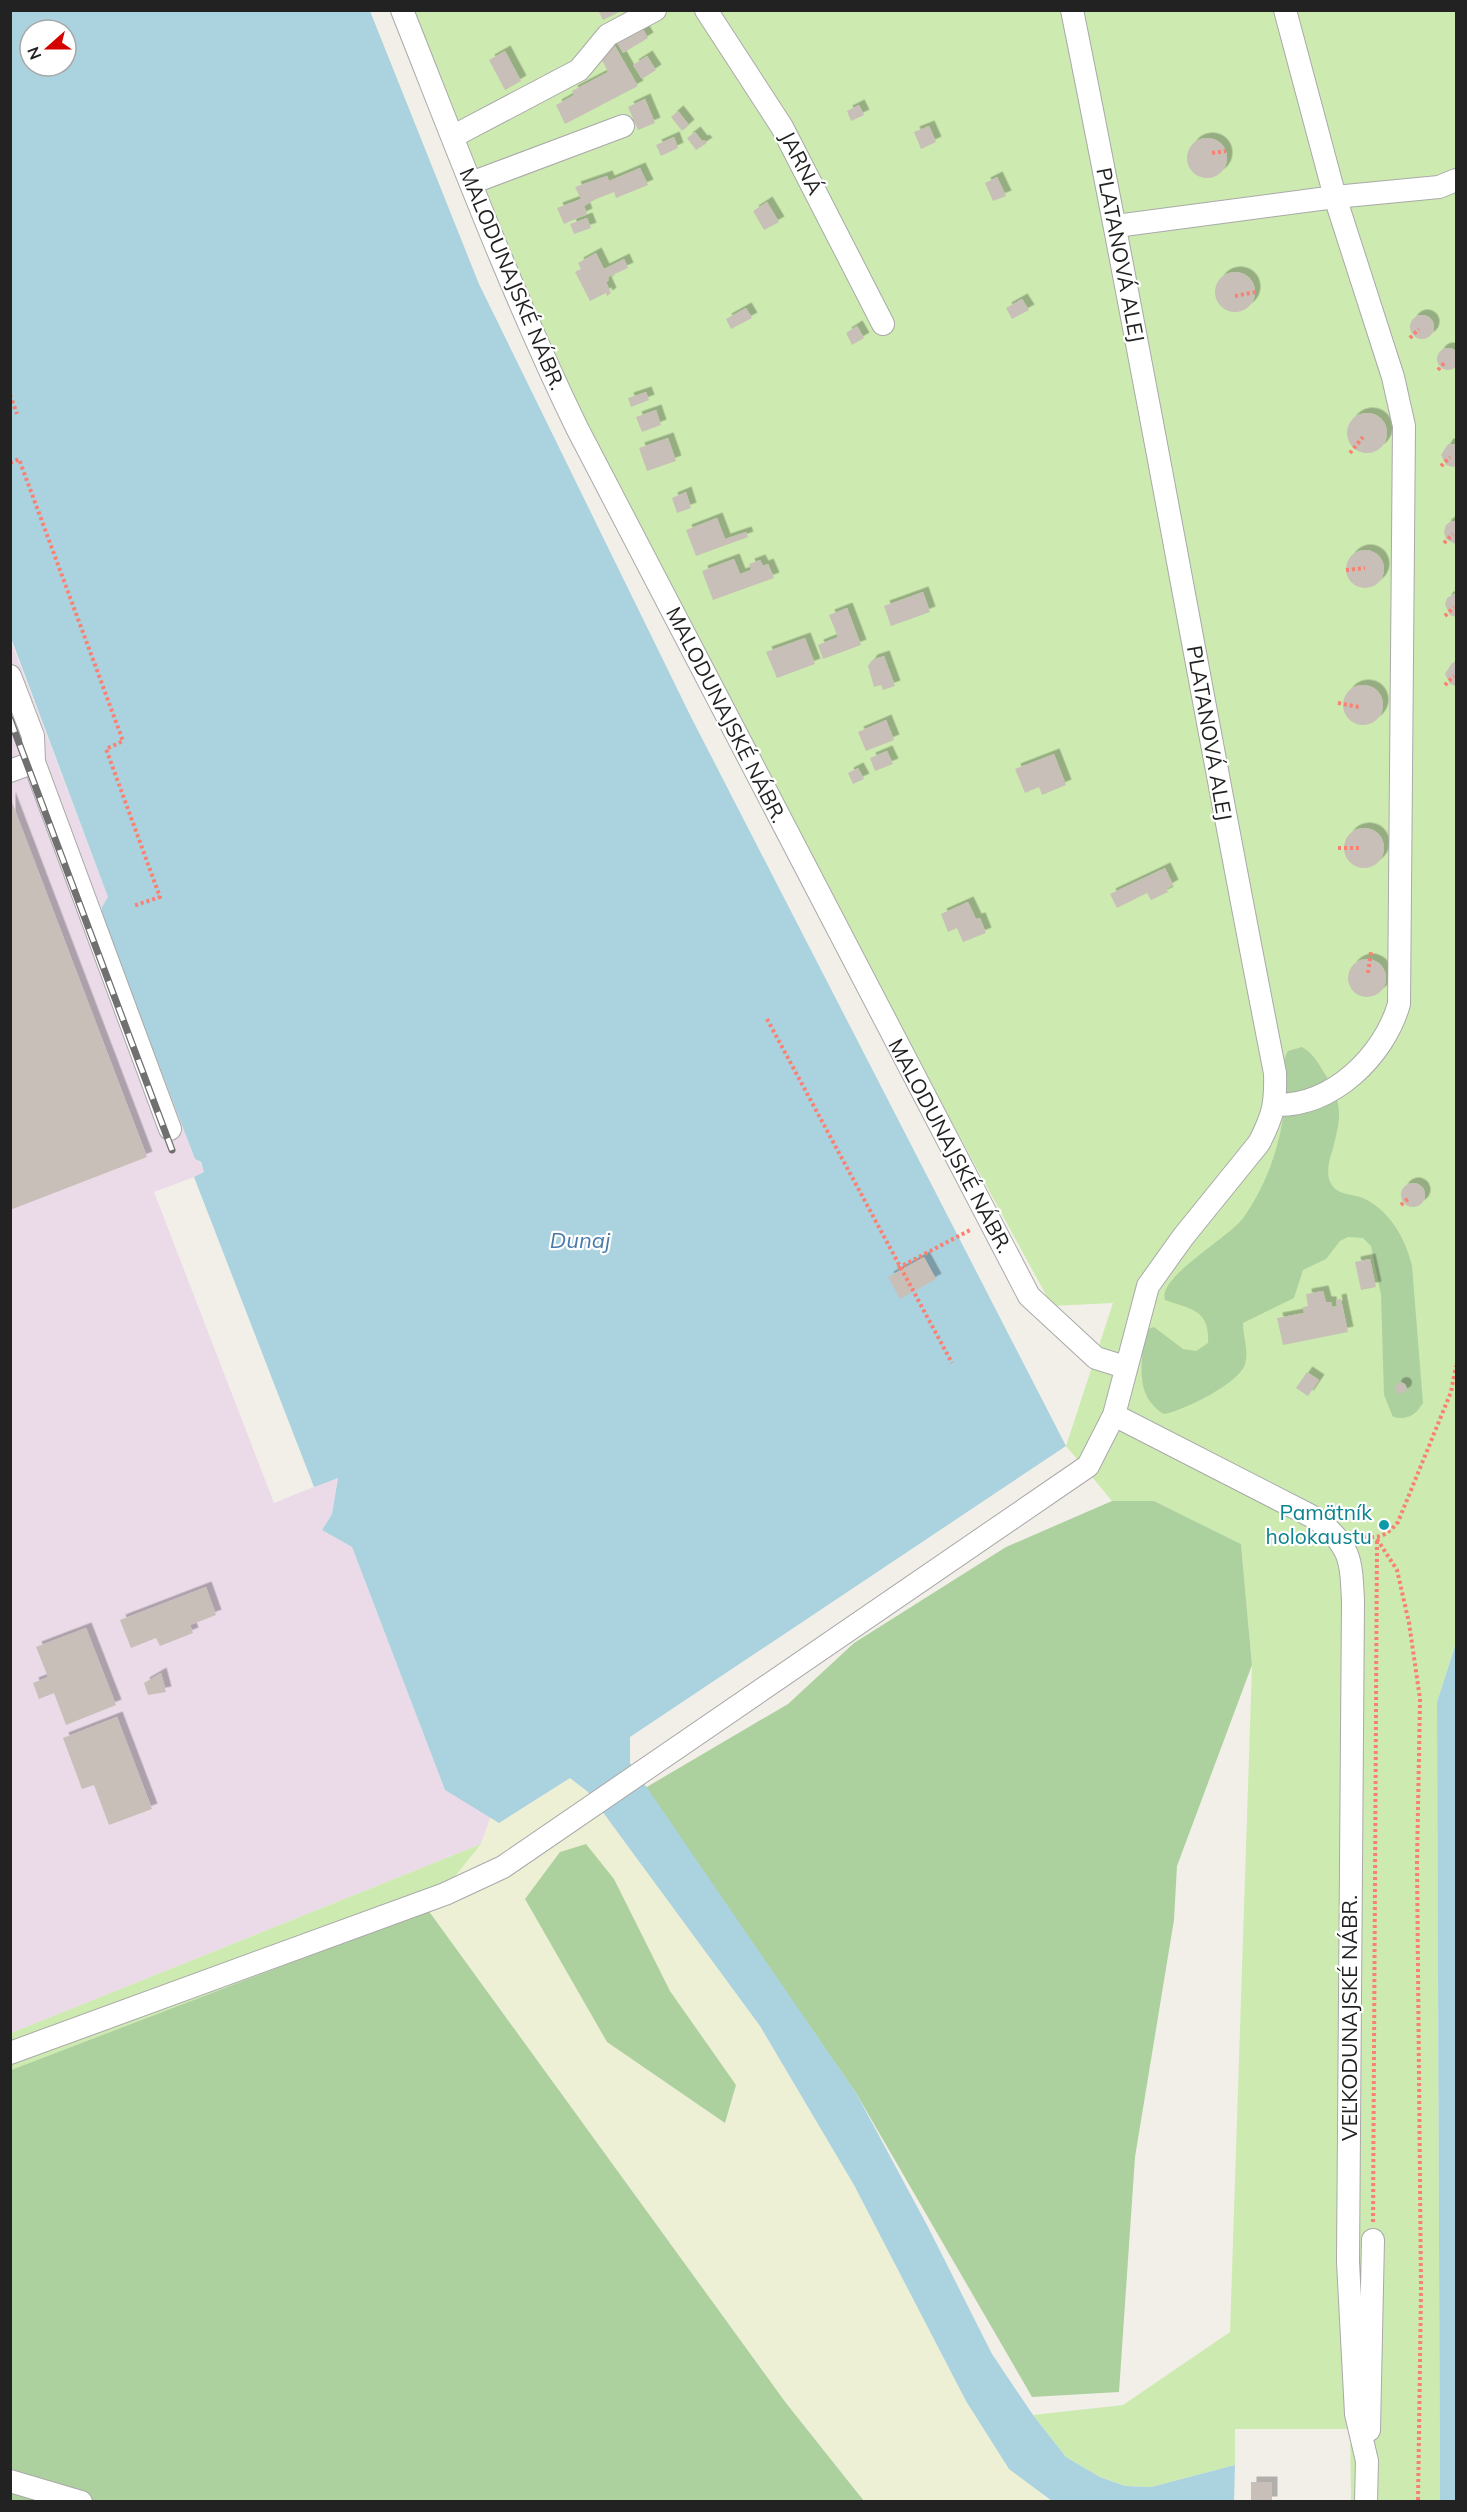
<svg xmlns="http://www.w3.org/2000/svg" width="1467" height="2512" font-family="Mulish,sans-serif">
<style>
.industrial{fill:#ebdbe8}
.farmland{fill:#eef0d5;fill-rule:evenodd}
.grass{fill:#cdebb0}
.forest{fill:#add19e}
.water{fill:#aad3df;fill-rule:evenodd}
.building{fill:#c7bfb8;filter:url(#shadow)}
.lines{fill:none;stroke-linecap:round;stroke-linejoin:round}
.minor-casing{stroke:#a9a9a9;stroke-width:24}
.path{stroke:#fa8072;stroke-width:4;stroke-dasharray:3 3;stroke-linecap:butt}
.minor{stroke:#fff;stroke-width:22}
.rail-casing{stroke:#707070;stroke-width:7}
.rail{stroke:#fff;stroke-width:4.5;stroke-dasharray:14;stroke-linecap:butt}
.culture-dot{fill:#0f9aa8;stroke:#fff;stroke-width:2}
.labels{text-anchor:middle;stroke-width:4.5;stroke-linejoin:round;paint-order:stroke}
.street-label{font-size:21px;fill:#222;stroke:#fff}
.culture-label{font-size:21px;fill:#0d838f;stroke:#fff;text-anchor:end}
.water-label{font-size:22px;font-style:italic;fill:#4a7aab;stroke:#fff}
</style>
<defs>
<filter id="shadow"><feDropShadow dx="5.5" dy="-5.5" stdDeviation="0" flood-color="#0004"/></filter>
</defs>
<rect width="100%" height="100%" fill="#f2efe9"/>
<!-- industrial -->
<path class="industrial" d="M10 638 108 897 102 907 103 917 195 1159 200 1162 205 1173 154 1192 274 1503 338 1477 332 1514 322 1530 352 1547 445 1790 491 1816 481 1844 11 2033Z"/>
<!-- farmland -->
<path class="farmland" d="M570 1778 588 1792 760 2026 854 2185 966 2401 1044 2497 1052 2501H864L786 2403 428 1910 481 1844 491 1816 499 1823ZM670 1991 736 2085 725 2123 607 2041Z"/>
<!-- grass -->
<path class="grass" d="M411 11H1456V1643L1437 1702 1440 2501H1351L1350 2429H1235V2465L1151 2487 1125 2486 1100 2477 1066 2457 1033 2415 1123 2405 1230 2332 1252 1665 1241 1544 1154 1501H1112L1066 1446 1113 1303 1052 1306 859 952 569 393Z
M481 1844 428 1910 11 2070V2033Z"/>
<!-- forest -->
<path class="forest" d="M1302 1047C1314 1054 1318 1063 1325 1074 1344 1105 1341 1118 1332 1152 1329 1160 1327 1170 1329 1179 1335 1198 1354 1192 1367 1200 1392 1214 1406 1240 1412 1266L1423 1403C1415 1416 1407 1420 1393 1417L1384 1395 1381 1295 1371 1246 1363 1238 1348 1237 1340 1241 1326 1259 1303 1270 1294 1298 1243 1323C1243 1337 1249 1351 1245 1364 1240 1383 1183 1411 1164 1414 1134 1396 1142 1364 1144 1335L1148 1329 1154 1327 1183 1349 1196 1351 1208 1343C1210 1309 1190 1309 1165 1300 1157 1277 1228 1239 1244 1217 1270 1179 1283 1137 1286 1091 1286 1076 1280 1064 1288 1051Z
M1112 1501H1154L1241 1544 1252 1665 1177 1866 1174 1920 1135 2157 1119 2392 1032 2397 856 2093 645 1788 788 1704 854 1643 1006 1547Z
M586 1844 614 1879 670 1991 736 2085 725 2123 607 2042 525 1899 560 1852Z
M428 1910 786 2403 864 2501 11 2502V2070Z"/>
<!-- water -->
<path class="water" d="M11 11H370L479 284 691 717 1066 1446 630 1737V1763L856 2093 928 2227 992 2354 1033 2415 1066 2457 1100 2477 1125 2486 1151 2487 1235 2465 1234 2501H1052L1009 2469 966 2401 854 2185 760 2026 588 1792 570 1778 499 1823 445 1790 352 1547 322 1530 332 1514 338 1478 314 1487 194 1177 204 1172 201 1162 195 1159 102 917V907L108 897 11 638ZM30 30H66V66H30Z
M1456 1643V2501L1440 2502 1437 1702Z"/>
<!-- building -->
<path class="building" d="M598 10H623L603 20Z
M640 24 648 38 623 53 615 39Z
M615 46 638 86 565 124 556 105 574 95 572 91 608 72 599 54Z
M505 51 521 81 505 90 489 60Z
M647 56 656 70 642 79 633 65Z
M645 99 655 123 638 130 628 107Z
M859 105 864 115 851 121 847 111Z
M678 111 689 125 682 131 671 117Z
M929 126 936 142 921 149 914 132Z
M695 132 702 141 704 140 707 143 696 150 687 138Z
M674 137 678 148 661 156 656 145Z
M1187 158a20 20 0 1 1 40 0a20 20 0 1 1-40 0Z
M640 168 648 185 616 198 614 192 596 199 584 206 587 214 564 224 557 208 581 199 575 187 607 176 609 181Z
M997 177 1006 196 993 201 985 183Z
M767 202 779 222 764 230 753 211Z
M587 218 591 228 574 234 570 224Z
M596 253 604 269 624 259 628 268 608 277 609 280 606 282 611 293 607 296 606 293 590 301 575 272 581 269 578 263Z
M1215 292a20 20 0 1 1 40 0a20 20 0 1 1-40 0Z
M1022 299 1029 310 1012 319 1006 308Z
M746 308 752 318 731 329 726 319Z
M1410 327a12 12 0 1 1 24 0a12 12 0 1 1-24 0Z
M857 326 864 338 852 345 846 333Z
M1437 359a11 11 0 1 1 22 0a11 11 0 1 1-22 0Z
M646 392 649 400 631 407 628 398Z
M656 410 661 425 642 432 636 417Z
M1347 433a20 20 0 1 1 40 0a20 20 0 1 1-40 0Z
M668 438 676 461 647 471 639 448Z
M1448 444H1456V466L1453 467 1446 465 1441 455Z
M686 492 691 508 677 513 672 498Z
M717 518 725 539 746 532 748 537 696 556 686 530Z
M1451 521H1456L1455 544 1446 539 1444 532 1446 525Z
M1346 569a19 19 0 1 1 38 0a19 19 0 1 1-38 0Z
M734 559 740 574 751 570 749 564 760 560 763 566 768 564 774 578 713 600 702 571Z
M923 592 930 612 891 626 884 606Z
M1456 593V617L1450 615 1445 605 1447 598Z
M847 608 861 645 823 659 818 645 838 637 829 615Z
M805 638 815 664 777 678 766 652Z
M884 656 895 686 883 690 881 685 874 687 868 666 872 660Z
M1452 663H1456V686L1450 684 1445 674Z
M1343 705a20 20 0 1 1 40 0a20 20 0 1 1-40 0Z
M886 720 894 740 866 751 858 732Z
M887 751 893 764 875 771 870 758Z
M1054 754 1066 785 1042 795 1039 787 1025 793 1015 769Z
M858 768 864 779 853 784 848 773Z
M10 797 147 1157 10 1210Z
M1344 848a20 20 0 1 1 40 0a20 20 0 1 1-40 0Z
M1165 868 1173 885 1166 889 1168 892 1151 900 1147 893 1117 908 1110 894Z
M968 902 976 919 980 918 986 933 963 942 957 928 948 932 941 914Z
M1348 978a19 19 0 1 1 38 0a19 19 0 1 1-38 0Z
M1401 1195a12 12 0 1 1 24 0a12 12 0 1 1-24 0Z
M924 1257 936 1279 900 1299 888 1277Z
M1370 1259 1376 1287 1361 1290 1355 1262Z
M1323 1291 1326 1302H1331L1332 1307 1337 1306 1336 1300 1341 1299 1348 1332 1283 1345 1277 1318 1304 1313 1303 1307 1308 1306 1306 1294Z
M1307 1372 1319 1380 1308 1396 1296 1388Z
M1395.5 1388a5.5 5.5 0 1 1 11 0a5.5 5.5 0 1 1-11 0Z
M206 1587 216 1615 190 1625 193 1633 160 1646 156 1638 131 1648 120 1620Z
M86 1628 116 1705 66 1725 54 1693 39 1699 33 1683 48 1677 36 1647Z
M161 1673 166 1692 148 1695 144 1683Z
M117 1717 152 1809 109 1825 94 1785 82 1789 63 1738Z
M1251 2482H1272V2502H1251Z"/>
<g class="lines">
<defs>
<path id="minor" d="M402 10C458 151 511 292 577 428L1029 1296 1096 1358 1125 1367
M706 10 782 127 883 324
M452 137 579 70 608 35 655 10
M471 183 623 126
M1116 226 1335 197 1439 187 1456 180
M10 676 33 736 34 762 170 1129
M10 771 34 762
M1276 1105C1333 1106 1384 1056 1399 1004L1404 426 1393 377 1335 197 1285 10
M1114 1415 1317 1519C1351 1547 1351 1559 1353 1601L1348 2262 1356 2414 1367 2461 1366 2502
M10 2053 445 1894 503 1867 1088 1466 1114 1415 1148 1286 1183 1237 1259 1143C1273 1116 1276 1104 1275 1073 1205 719 1144 364 1072 10
M1369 2430 1373 2240
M10 2481 81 2502"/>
</defs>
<!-- minor casing -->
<use href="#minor" class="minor-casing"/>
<!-- path -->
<path class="path" d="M1212 153 1226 151
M1235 296 1256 292
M1410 338 1419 329
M1438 370 1446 361
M10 395 17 414
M1350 453 1363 437
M10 463 19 459 123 741 106 749 160 897 133 906
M1441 466 1450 457
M1444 543 1453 534
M1346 570 1365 568
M1445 616 1454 607
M1445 685 1454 676
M1338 703 1359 707
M1338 848H1359
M1368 973 1371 952
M767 1019 952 1363
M1401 1205 1410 1197
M898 1268 972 1229
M1359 1536C1378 1539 1386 1537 1398 1522L1451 1392 1456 1366
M1377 1539 1397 1570 1409 1623 1420 1699 1417 1863 1421 2290 1418 2502
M1373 2222 1377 1539"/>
<!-- minor -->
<use href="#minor" class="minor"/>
<defs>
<path id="rail" d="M10 719 172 1150"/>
</defs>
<!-- rail casing -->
<use href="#rail" class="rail-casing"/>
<!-- rail -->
<use href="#rail" class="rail"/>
</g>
<!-- markers -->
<circle class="culture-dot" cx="1384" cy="1525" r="6"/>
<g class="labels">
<!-- street labels -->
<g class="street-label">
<text transform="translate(801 163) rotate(63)" y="7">JARNÁ</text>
<text transform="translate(1120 255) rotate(79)" y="7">PLATANOVÁ ALEJ</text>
<text transform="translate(512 279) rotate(67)" y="7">MALODUNAJSKÉ NÁBR.</text>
<text transform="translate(726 715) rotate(63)" y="7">MALODUNAJSKÉ NÁBR.</text>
<text transform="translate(1209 733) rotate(80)" y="7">PLATANOVÁ ALEJ</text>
<text transform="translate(950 1146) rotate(62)" y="7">MALODUNAJSKÉ NÁBR.</text>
<text transform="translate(1350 2018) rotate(-90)" y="7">VEĽKODUNAJSKÉ NÁBR.</text>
</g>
<!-- culture labels -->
<g class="culture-label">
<text x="1372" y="1520">Pamätník<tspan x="1372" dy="24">holokaustu</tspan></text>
</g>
<!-- water labels -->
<g class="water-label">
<text x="580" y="1248">Dunaj</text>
</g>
</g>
<!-- border -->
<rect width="1467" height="2512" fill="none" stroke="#222222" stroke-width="24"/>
<!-- north arrow -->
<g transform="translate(48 48) rotate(249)"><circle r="28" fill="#ffffff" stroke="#a7a7a7" stroke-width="1.5"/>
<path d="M0-4.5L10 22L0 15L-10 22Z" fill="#d40000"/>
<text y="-9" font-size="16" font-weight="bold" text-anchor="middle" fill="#222222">N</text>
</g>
</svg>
